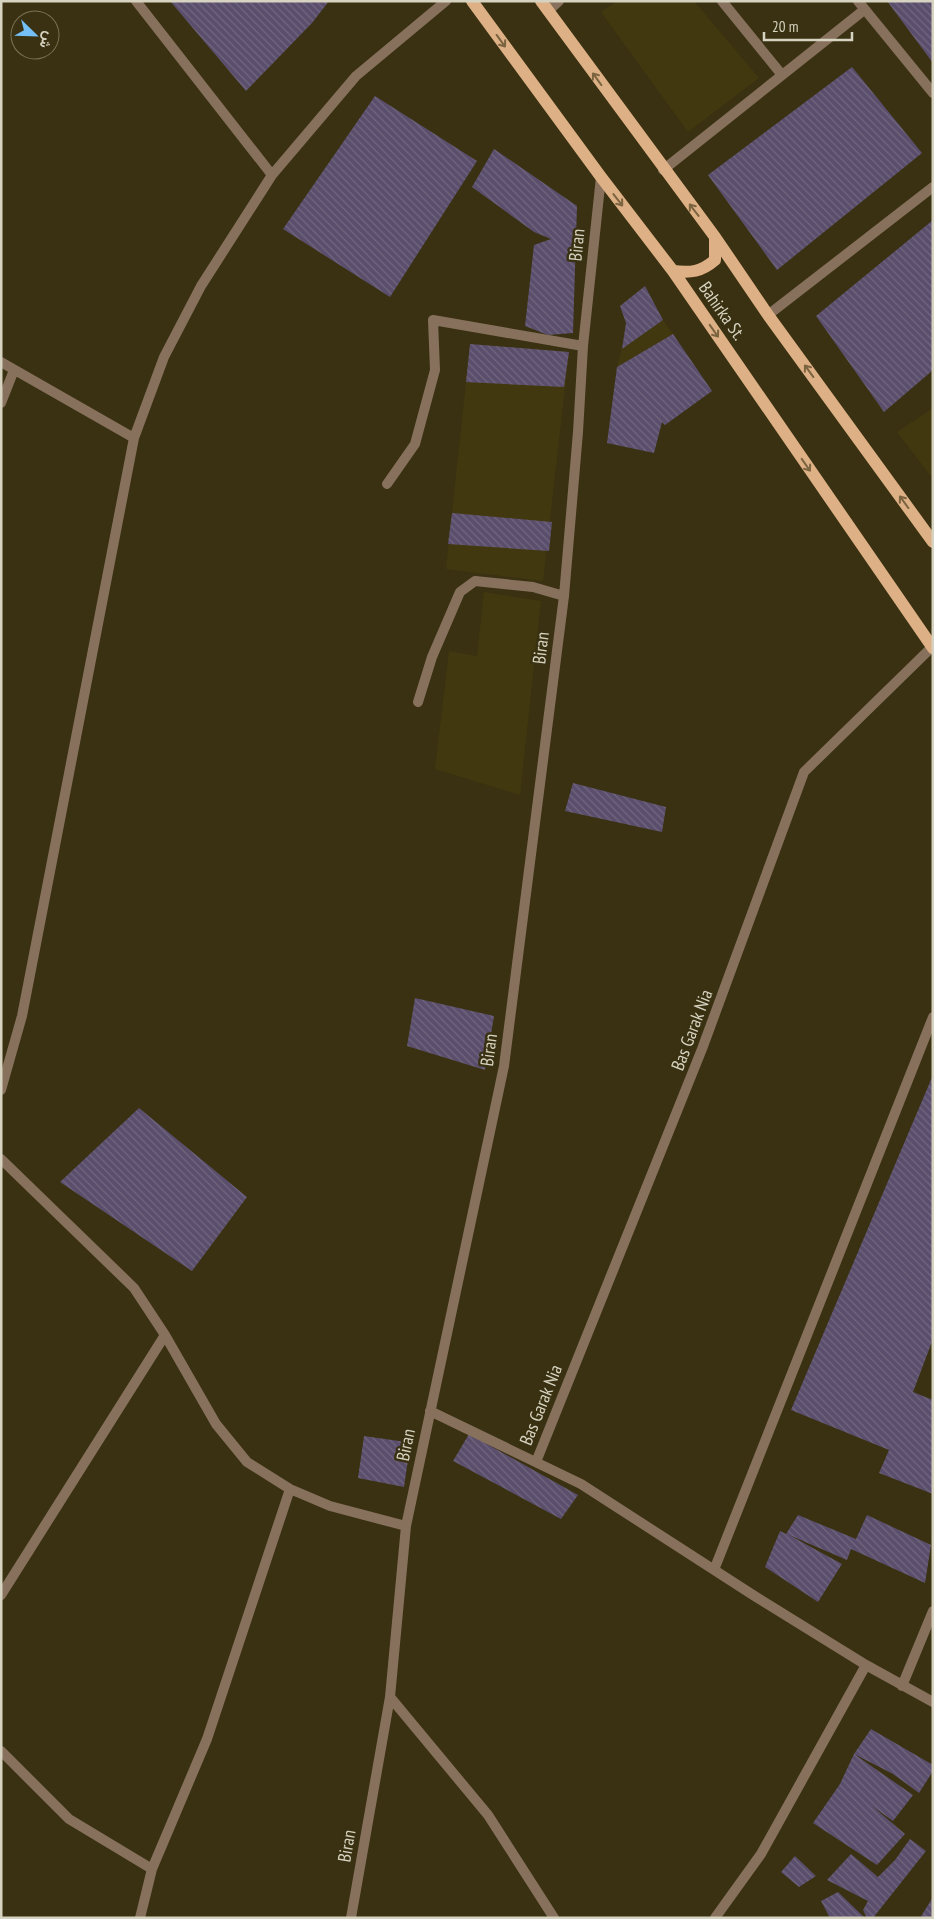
<svg xmlns="http://www.w3.org/2000/svg" width="934" height="1919" font-family="'PT Sans Narrow',Vazirmatn,sans-serif">
<style>
.built{fill:#42380f}
.building{fill:url(#building-back-hatch)}
.lines{fill:none;stroke-linecap:round;stroke-linejoin:round}
.street{stroke:#87715d;stroke-width:10}
.primary{stroke:#deb086;stroke-width:12}
.oneway{stroke:#7b6440}
.labels{text-anchor:middle;stroke-width:5;stroke-linejoin:round;paint-order:stroke}
.street-label{font-size:18px;fill:#d7d3c1;stroke:#393111}
</style>
<defs>
<pattern id="building-back-hatch" width="6" height="6" patternUnits="userSpaceOnUse" patternTransform="scale(1.25)"><rect width="6" height="6" fill="#5a4e6c"/><path d="M-1 5l2 2M0 0l6 6M5-1l2 2" fill="none" stroke="#71677f"/></pattern>
</defs>
<rect width="100%" height="100%" fill="#393111"/>
<!-- built -->
<path class="built" d="M617 1H694L759 78 688 132 601 12Z
M663 320 673 334 617 367 622 349Z
M470 344 569 352 543 581 446 569Z
M933 408V479L897 432Z
M484 592 541 601 520 795 435 769 449 651 477 656Z"/>
<!-- building -->
<path class="building" d="M170 1H329L312 23 246 91Z
M887 1H933V63Z
M852 67 922 153 777 270 708 175Z
M375 96 477 161 390 297 283 229Z
M494 149 577 206 573 333 548 335 525 326 534 245 551 239 534 232 472 187Z
M933 220V370L884 412 816 316Z
M645 286 663 320 622 349 626 323 620 306Z
M673 334 712 391 665 425 662 422 654 453 607 443 617 367Z
M470 344 569 352 564 387 466 382Z
M452 513 552 522 549 551 448 544Z
M573 783 666 807 662 832 565 811Z
M415 998 494 1016 485 1070 407 1046Z
M933 1075V1339L913 1392 933 1400V1494L879 1473 889 1450 791 1410Z
M139 1108 247 1197 192 1271 60 1182Z
M469 1434 578 1495 561 1519 453 1461Z
M364 1436 413 1443 407 1466 404 1487 358 1478Z
M798 1515 856 1539 867 1515 931 1545 925 1583 851 1549 847 1560 789 1535 842 1564 818 1602 765 1567 780 1531 786 1534Z
M871 1729 933 1765V1771L919 1793 893 1774 854 1754Z
M854 1754 913 1795 893 1821 872 1806 905 1834 877 1865 813 1823 840 1784Z
M910 1839 926 1851 873 1918H867L863 1910 868 1901 827 1880 851 1854 878 1877 895 1860Z
M795 1856 816 1876 799 1887 781 1872Z
M838 1892 865 1918H830L821 1901Z
M933 1897V1918H920Z"/>
<g class="lines">
<!-- street -->
<path class="street" d="M136 1 272 175
M722 1 782 75
M858 1 933 93
M548 11 559 1
M663 170 864 10
M768 315 933 187
M1 362 134 438
M1 403 14 370
M387 484 415 444 435 370 433 320 583 346
M418 702 432 657 460 592 475 581 533 587 564 596
M1 1090 22 1016 134 438 164 357 201 286 272 175 356 76 446 1
M1 1159 134 1288 165 1335 216 1424 247 1462 290 1489 330 1506 406 1526
M430 1411 581 1484 753 1595 866 1665 933 1702
M536 1462 702 1049 804 772 932 647
M714 1570 933 1017
M1 1595 165 1335
M902 1686 933 1611
M390 1697 488 1815 554 1918
M1 1751 69 1819 152 1869
M140 1918 152 1869 207 1739 290 1489
M351 1918 390 1697 406 1526 504 1066 564 596 578 432 583 346 601 177
M715 1918 761 1854 866 1665"/>
<!-- primary -->
<path class="primary" d="M472 1 601 177 673 271 933 648
M541 1 715 237 768 315 933 542
M673 271C691 273 701 272 715 260V239"/>
</g>
<!-- one-way arrows -->
<defs><path id="oneway-shaft" d="M-6 0H5M1.5-3L5.5 0L1.5 3" fill="none" stroke-width="1.6" stroke-linecap="round" stroke-linejoin="round" transform="scale(1.25)"/></defs>
<g class="oneway">
<use href="#oneway-shaft" transform="translate(501 41) rotate(54)"/>
<use href="#oneway-shaft" transform="translate(597 79) rotate(-126)"/>
<use href="#oneway-shaft" transform="translate(618 200) rotate(52)"/>
<use href="#oneway-shaft" transform="translate(694 210) rotate(-128)"/>
<use href="#oneway-shaft" transform="translate(714 331) rotate(55)"/>
<use href="#oneway-shaft" transform="translate(809 371) rotate(-126)"/>
<use href="#oneway-shaft" transform="translate(806 465) rotate(55)"/>
<use href="#oneway-shaft" transform="translate(904 502) rotate(-126)"/>
</g>
<g class="labels">
<!-- street labels -->
<g class="street-label">
<text transform="translate(577 245) rotate(-84)" y="6">Biran</text>
<text transform="translate(722 311) rotate(55)" y="6">Bahirka St.</text>
<text transform="translate(541 648) rotate(-83)" y="6">Biran</text>
<text transform="translate(692 1030) rotate(-69)" y="6">Bas Garak Nia</text>
<text transform="translate(489 1050) rotate(-82)" y="6">Biran</text>
<text transform="translate(541 1405) rotate(-68)" y="6">Bas Garak Nia</text>
<text transform="translate(406 1445) rotate(-78)" y="6">Biran</text>
<text transform="translate(347 1846) rotate(-80)" y="6">Biran</text>
</g>
</g>
<!-- border -->
<rect width="934" height="1919" fill="none" stroke="#d7d3c1" stroke-width="5"/>
<!-- north arrow -->
<g transform="translate(35 35) rotate(113)"><circle r="24" fill="#393111" stroke="#787257"/>
<path d="M0-4L9 19L0 12L-9 19Z" fill="#74c0f6"/>
<text y="-8" font-size="14" font-weight="bold" text-anchor="middle" fill="#d7d3c1">ش</text>
</g>
<!-- scale -->
<path d="M764 32v8h88v-8" fill="none" stroke="#d7d3c1" stroke-width="2.5"/>
<text x="772" y="32" font-size="15" fill="#d7d3c1" stroke="#393111" stroke-width="4" paint-order="stroke">20 m</text>
</svg>
